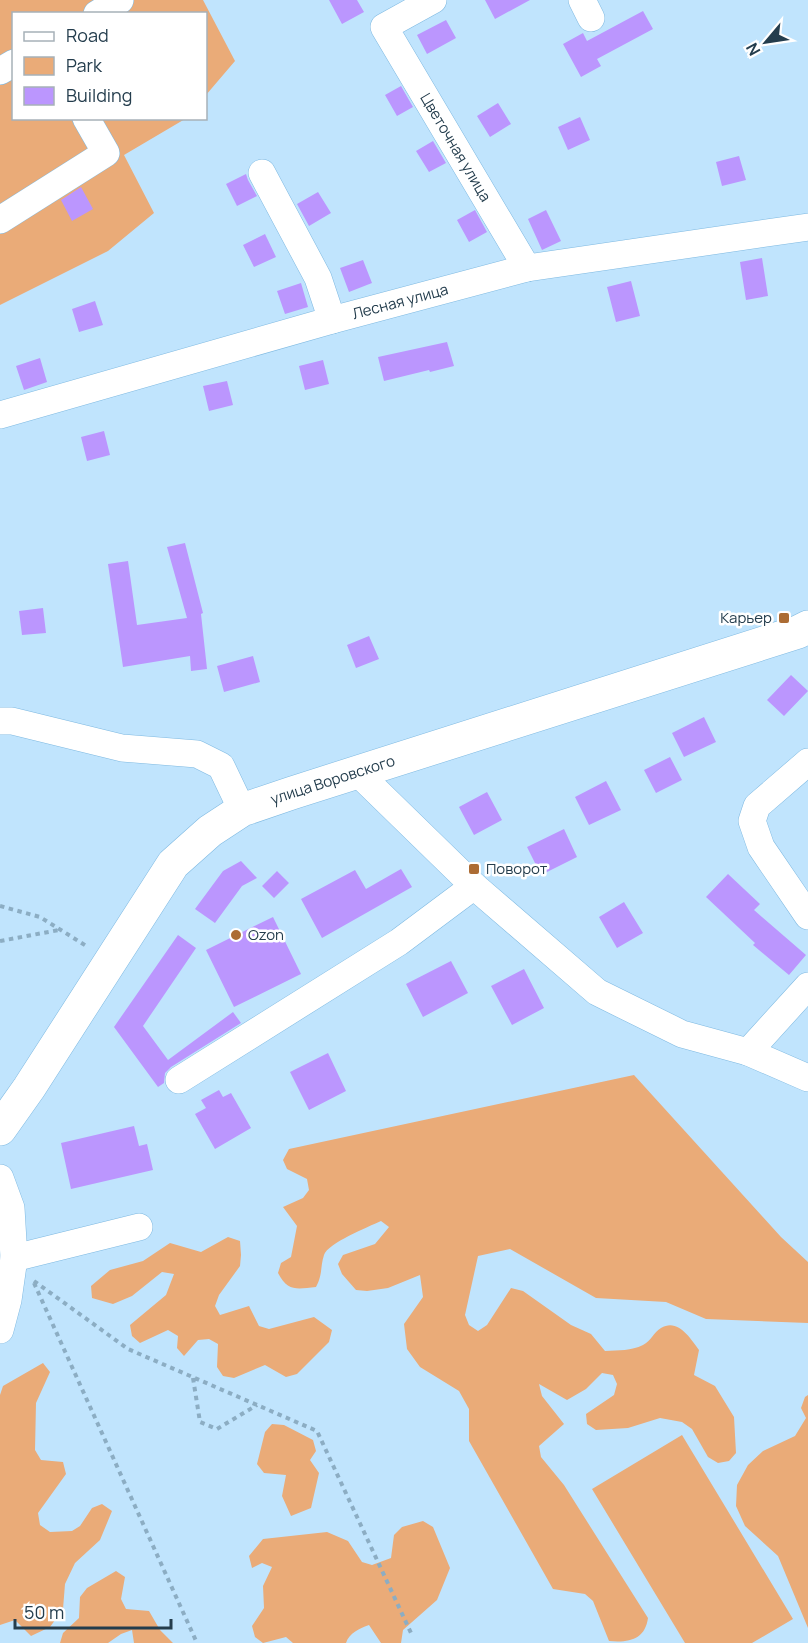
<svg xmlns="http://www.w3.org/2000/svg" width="808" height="1643" font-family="Manrope,sans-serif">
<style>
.green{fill:#eaab78}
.building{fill:#bb96fe}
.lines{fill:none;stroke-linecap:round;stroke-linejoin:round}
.minor-casing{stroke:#7eb9e1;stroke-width:28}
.major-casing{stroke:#7eb9e1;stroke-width:34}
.path{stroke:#8cadc3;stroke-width:4;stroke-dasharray:4.5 4.5;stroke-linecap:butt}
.minor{stroke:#fff;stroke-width:27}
.major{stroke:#fff;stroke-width:33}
.poi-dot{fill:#ac6c34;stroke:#fff;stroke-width:2}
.labels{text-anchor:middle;stroke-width:5;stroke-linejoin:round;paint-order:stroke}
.street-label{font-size:15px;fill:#243d4d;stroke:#fff}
.poi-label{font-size:15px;fill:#243d4d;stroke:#fff;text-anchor:start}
</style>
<rect width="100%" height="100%" fill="#c0e4fd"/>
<!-- green -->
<path class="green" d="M0 0H203L235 61 206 95V14H14V118L185 119 124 155 154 213 108 251 0 305Z
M634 1075 781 1237 808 1262V1323L706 1319 666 1302 596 1298 510 1249 478 1256 465 1315 469 1325 478 1331 487 1325 511 1288 523 1291 571 1325 591 1334 605 1351C619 1350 631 1351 643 1345 651 1341 654 1332 661 1328 678 1318 690 1338 699 1350L694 1375 715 1386 734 1417 736 1453 729 1461 718 1463 708 1457 692 1429 682 1422 660 1418 628 1428 596 1430 587 1424 586 1414 614 1395 617 1384 613 1375 602 1373 586 1389 567 1400 539 1384 542 1396 564 1424 539 1446 541 1457 564 1485 648 1618C645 1639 630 1643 609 1641L593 1601 585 1594 553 1589 469 1441V1409L459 1391 420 1367 407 1349 404 1324 423 1297 420 1275 388 1288 367 1291 356 1290 342 1274 338 1264 343 1255 375 1244 389 1227 381 1221C368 1227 328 1243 324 1255 320 1267 323 1274 316 1287 297 1289 288 1292 278 1273L281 1263 291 1257 297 1226 283 1207 303 1198 309 1190 307 1179 287 1169 283 1160 289 1149Z
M228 1237 240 1241 241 1255 240 1266 219 1295 215 1306 220 1315 249 1306 259 1326 269 1329 314 1317 332 1330 329 1342 297 1374 286 1377 265 1365 234 1378 223 1376 217 1367 218 1344 209 1339 198 1340 184 1356 177 1348 178 1336 168 1330 140 1343 132 1336 130 1325 166 1295 174 1274 162 1272 132 1296 113 1304 92 1298 91 1286 110 1270 143 1261 170 1243 201 1252Z
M43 1363 50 1372 36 1403 35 1450 41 1460 63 1462 66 1474 38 1513 40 1525 50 1532 72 1531 80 1526 92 1508 102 1504 112 1511 100 1540 75 1563 65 1584 63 1609 50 1627 31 1636 15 1620 0 1625V1395L3 1386Z
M808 1395V1628L778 1556 745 1526 736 1506 737 1485 748 1465 763 1451 795 1436 806 1418 801 1408 805 1397Z
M272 1424 284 1425 313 1440 316 1451 310 1460 319 1473 311 1508 291 1516 282 1496 286 1475 264 1473 257 1464 265 1432Z
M682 1435 793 1619 752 1643H685L592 1489Z
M423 1521 433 1527 450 1568 437 1600 403 1630 401 1643H381L369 1625C360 1628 349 1633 346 1643H293L286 1637 263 1643 255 1637 252 1626 264 1608 263 1586 272 1567 262 1563 252 1568 249 1556 263 1539 327 1532 348 1541 362 1562 372 1565 391 1558 394 1535 402 1527Z
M116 1571 125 1577 121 1599 126 1609 149 1611 160 1630 173 1643H134L132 1630 121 1634 108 1643H60L63 1633 79 1618 80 1597 87 1588Z"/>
<!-- building -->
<path class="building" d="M329 0H357L364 12 342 24Z
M485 0H530L495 19Z
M643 11 653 29 597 59 601 66 581 77 563 44 583 33 587 41Z
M446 20 456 38 427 54 417 35Z
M401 86 413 107 397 116 385 95Z
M498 103 511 124 490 137 477 116Z
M580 117 590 140 568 150 558 127Z
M433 141 446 163 429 172 416 151Z
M739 156 746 180 722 186 716 162Z
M246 174 248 180 257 196 237 206 226 184Z
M81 187 93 209 72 221 61 200Z
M318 192 331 213 309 226 297 204Z
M475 210 487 232 469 242 457 220Z
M546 210 561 241 542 250 528 219Z
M265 234 276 257 254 267 243 245Z
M762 258 768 296 746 300 740 262Z
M363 260 372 283 349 292 340 268Z
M631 281 640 316 616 322 607 287Z
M301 283 308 307 285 314 277 291Z
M95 301 103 325 79 332 72 309Z
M447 342 454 366 430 372 429 370 384 381 378 357Z
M40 358 47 382 24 390 16 366Z
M323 360 329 384 305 390 299 366Z
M227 381 233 405 209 411 203 386Z
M104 431 110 455 87 461 81 437Z
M185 543 203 613 201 614 207 669 191 671 190 656 123 667 108 564 128 561 137 625 187 618 167 547Z
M43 608 46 633 22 635 19 611Z
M369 636 379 659 356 668 347 645Z
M253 656 260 682 224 692 217 666Z
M791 675 808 691 784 716 767 700Z
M704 717 716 742 684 757 672 733Z
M670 757 682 780 656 793 644 770Z
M606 781 621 810 589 825 575 797Z
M487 792 502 820 474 835 459 807Z
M564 829 577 857 541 875 527 847Z
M241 861 257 878 242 886 215 923 195 909 223 871Z
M401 869 412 887 322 938 301 899 355 870 366 889Z
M277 871 289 883 274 898 262 886Z
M728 874 760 904 754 910 806 955 789 975 753 945 755 943 706 897Z
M624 902 643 933 617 948 599 917Z
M273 917 301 974 234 1007 206 950Z
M178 935 196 948 143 1026 168 1060 233 1012 241 1023 171 1067 165 1073 164 1083 158 1087 114 1027Z
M451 961 468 993 423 1017 406 984Z
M524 969 544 1008 512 1025 491 986Z
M328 1053 346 1091 309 1110 290 1072Z
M219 1090 223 1097 231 1093 251 1128 215 1149 195 1114 206 1108 201 1100Z
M134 1126 139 1146 147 1144 153 1170 71 1189 61 1143Z"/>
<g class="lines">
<defs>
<g id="minor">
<path id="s1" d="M433 0 384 27 527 268"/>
<path d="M582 0 591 18"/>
<path d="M97 14 120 0"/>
<path d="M0 71 14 63"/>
<path d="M262 173 318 278 332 320"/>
<path d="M0 220 106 153 86 118"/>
<path id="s2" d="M0 415 332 320 527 268 808 227"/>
<path d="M0 721H12L122 748 197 754 221 766 242 810"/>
<path d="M808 762 757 806 752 821 761 847 808 916"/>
<path d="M357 772 474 886 597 992 682 1034 748 1052 808 1078"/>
<path d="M748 1052 808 986"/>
<path d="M179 1080 399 942 474 886"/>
<path d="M0 1178 11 1208 14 1258 8 1300 0 1330"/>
<path d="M14 1258 139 1227"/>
</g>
<g id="major">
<path id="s3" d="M0 1129 29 1088 173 864 210 831 242 810 292 793 798 632 808 627"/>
</g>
</defs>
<!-- minor casing -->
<use href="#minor" class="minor-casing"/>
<!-- major casing -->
<use href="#major" class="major-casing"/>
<!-- path -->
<path class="path" d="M0 906 40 917 88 947
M0 941 59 930
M34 1281 128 1349 317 1431 411 1633
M34 1283 197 1643
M193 1378 200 1422 217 1429 257 1405"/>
<!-- minor -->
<use href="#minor" class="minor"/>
<!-- major -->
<use href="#major" class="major"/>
</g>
<!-- markers -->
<g class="poi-dot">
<rect x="778" y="612" width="12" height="12" rx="3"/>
<rect x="468" y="863" width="12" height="12" rx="3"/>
<circle cx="236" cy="935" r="6"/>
</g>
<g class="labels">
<!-- street labels -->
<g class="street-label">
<text dy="5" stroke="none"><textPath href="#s1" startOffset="196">Цветочная улица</textPath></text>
<text dy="5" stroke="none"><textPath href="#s2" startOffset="416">Лесная улица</textPath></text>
<text dy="5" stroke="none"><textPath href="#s3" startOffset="500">улица Воровского</textPath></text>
</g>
<!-- poi labels -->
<g class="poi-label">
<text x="772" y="623" text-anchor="end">Карьер</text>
<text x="486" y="874">Поворот</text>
<text x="248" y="940">Ozon</text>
</g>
</g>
<!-- legend -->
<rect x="12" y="12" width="195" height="108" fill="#ffffff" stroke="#a7b1b8" stroke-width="1.5"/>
<rect x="24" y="32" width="30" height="9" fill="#ffffff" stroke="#a7b1b8" stroke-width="1.5"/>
<text x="66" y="42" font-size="18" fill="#243d4d">Road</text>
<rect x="24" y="57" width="30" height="18" fill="#eaab78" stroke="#a7b1b8" stroke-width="1.5"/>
<text x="66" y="72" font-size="18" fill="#243d4d">Park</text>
<rect x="24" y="87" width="30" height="18" fill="#bb96fe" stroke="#a7b1b8" stroke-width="1.5"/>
<text x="66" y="102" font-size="18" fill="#243d4d">Building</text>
<!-- north arrow -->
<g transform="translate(766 42) rotate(241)" stroke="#ffffff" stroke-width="4.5" paint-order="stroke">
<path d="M0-4.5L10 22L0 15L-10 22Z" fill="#243d4d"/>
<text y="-9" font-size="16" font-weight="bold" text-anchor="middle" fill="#243d4d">N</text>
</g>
<!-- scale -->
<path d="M15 1619v9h156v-9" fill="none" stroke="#243d4d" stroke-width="3"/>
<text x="24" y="1619" font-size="18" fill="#243d4d" stroke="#ffffff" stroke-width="4.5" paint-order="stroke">50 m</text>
</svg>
